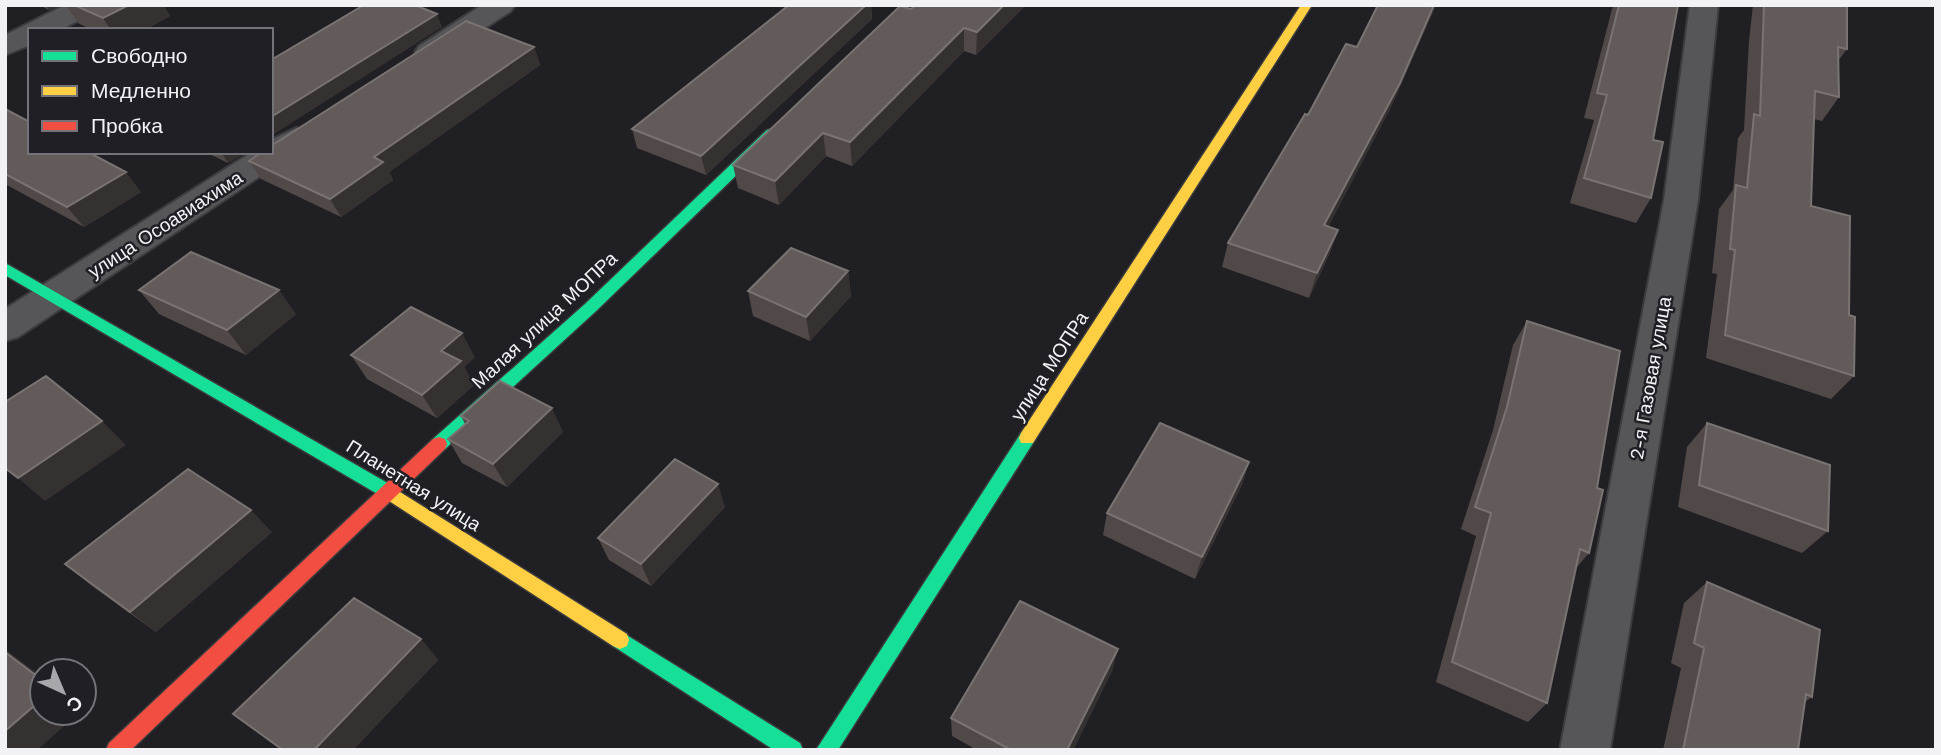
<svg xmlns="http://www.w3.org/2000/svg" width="1941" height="755" font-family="'Work Sans',sans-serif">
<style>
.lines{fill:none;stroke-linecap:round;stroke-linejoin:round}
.street-casing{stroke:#3c3c3f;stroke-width:4}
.fast-casing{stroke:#3c3c3f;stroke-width:3}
.slow-casing{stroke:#3c3c3f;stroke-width:3}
.jam-casing{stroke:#3c3c3f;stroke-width:3}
.street{fill:#565659;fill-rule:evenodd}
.fast{fill:#16e098;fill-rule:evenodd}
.slow{fill:#ffcf43;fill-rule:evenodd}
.jam{fill:#f24e42;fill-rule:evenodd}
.wall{fill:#514947}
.shaded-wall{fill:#363131}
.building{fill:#625b5a;stroke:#797372;stroke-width:2}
.labels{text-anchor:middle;stroke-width:5;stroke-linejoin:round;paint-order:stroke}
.street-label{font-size:19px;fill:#f2f2f6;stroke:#1f1f25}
</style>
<rect width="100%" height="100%" fill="#202024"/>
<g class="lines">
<defs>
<path id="street" d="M65 5H101L97 11 60 30H30V45L5 55V35Z
M482 5H515L511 11 439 58 429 61 419 58 415 52 419 46Z
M1690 5H1718L1698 200 1610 750H1560L1664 200Z
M296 128 307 131 312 138 307 145 18 337 5 341V309L252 152H271V140Z"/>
<path id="fast" d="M772 129 778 133 777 136 595 312 445 449H433L431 444 433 439 585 304 767 130Z
M5 263 398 489 401 494 398 499 392 501 386 499 5 275Z
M1027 431 1033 433 1035 438 1033 443 838 750H816L1021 433Z
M620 631 800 743 803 750H774L613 646 611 640 613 634Z"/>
<path id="slow" d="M1301 5H1312L1033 443H1021L1019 438 1021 433Z
M392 487 627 634 629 640 627 646 620 649 613 646 386 499 383 494 386 489Z"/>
<path id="jam" d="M439 437 445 439 447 444 445 449 131 750H106L109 743 433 439Z"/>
</defs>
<!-- street casing -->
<use href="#street" class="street-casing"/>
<!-- fast casing -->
<use href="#fast" class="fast-casing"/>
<!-- slow casing -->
<use href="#slow" class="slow-casing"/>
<!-- jam casing -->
<use href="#jam" class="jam-casing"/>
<!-- street -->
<use href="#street" class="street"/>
<!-- fast -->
<use href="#fast" class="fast"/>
<!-- slow -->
<use href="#slow" class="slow"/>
<!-- jam -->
<use href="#jam" class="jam"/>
</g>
<!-- wall -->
<path class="wall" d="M39 5H59L49 10Z
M66 5H163L170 16 144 30H92L78 23Z
M789 5H871L872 19 706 175 637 148 632 129Z
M916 5H1026L976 55 964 51 852 166 826 156 779 205 738 188 733 165Z
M1378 5H1436L1391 107 1328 227 1338 230 1329 255 1309 298 1222 267 1228 243 1308 115 1357 47Z
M1614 5H1678L1653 140 1651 198 1636 223 1570 203 1594 120 1584 118 1612 9Z
M1753 5H1847V49L1838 61 1839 97 1822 121 1814 119 1811 206 1849 315 1854 376 1831 399 1706 358 1717 274 1712 273 1719 209 1733 190 1738 138 1744 130 1749 41Z
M534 47 540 65 389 172 393 180 341 217 261 179 249 161Z
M5 109 141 192 84 227 5 184Z
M205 152H246L228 163Z
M848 271 851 296 810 341 753 316 748 291Z
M139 290 296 314 246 355 159 314Z
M1527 321 1597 488 1589 553 1576 568 1547 703 1528 722 1436 682 1476 536 1461 529 1493 430 1513 345Z
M351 355 475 357 464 367 474 385 437 418 367 379Z
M461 416 563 432 507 487 462 463 448 439 465 424Z
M1707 423 1828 531 1802 553 1678 507 1687 447Z
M1249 462 1242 485 1195 579 1103 535 1107 513Z
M725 507 651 586 609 560 598 538Z
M272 532 156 632 92 586 65 564Z
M1707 582 1812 697 1805 702 1798 750H1663L1681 668 1671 663 1684 603Z
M421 639 438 660 353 750H281L233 714Z
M1113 669 1073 750H977L952 736 951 718Z"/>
<!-- shaded-wall -->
<path class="shaded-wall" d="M46 5H59L49 10Z
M129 5H163L170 16 144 30H111L103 18Z
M866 5H871L872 19 706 175 701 156Z
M1004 5H1026L976 55 977 32Z
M1434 5H1436L1391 107 1316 250 1324 225Z
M437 14 442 27 271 136V117Z
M964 28V51L852 166 850 142Z
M534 47 540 65 389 172 393 180 341 217 330 199 374 157Z
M823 133 826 156 779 205 775 181Z
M221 152H246L228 163Z
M126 172 141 192 84 227 67 207Z
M1338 230 1329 255 1309 298 1317 273Z
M848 271 851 296 810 341 806 317Z
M279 290 296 314 246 355 227 330Z
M462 333 475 357 464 367 474 385 437 418 422 395 441 351Z
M552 408 563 432 507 487 493 464Z
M102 421 126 445 45 501 18 478Z
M1249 462 1242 485 1195 579 1202 557Z
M718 484 725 507 651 586 641 564Z
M251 510 272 532 156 632 130 612Z
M421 639 438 660 353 750H314Z
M5 649 42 677V680L5 652Z
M1118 649 1113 669 1073 750H1067Z
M42 699V713H79L37 750H5V731Z"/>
<!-- building -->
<path class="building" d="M74 5H129L103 18Z
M364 5H415L437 14 271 117V60Z
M789 5H866L701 156 632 129Z
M916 5H1004L977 32 964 28 850 142 823 133 775 181 733 165 900 6 911 9Z
M1378 5H1434L1400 83 1324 225 1338 230 1317 273 1228 243 1305 114 1308 115 1346 44 1357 47Z
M1619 5H1678L1653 140 1663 142 1651 198 1584 178 1607 95 1597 93Z
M1764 5H1847V49L1838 47 1839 97 1815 91 1811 206 1850 216 1849 315 1855 317 1854 376 1725 335 1735 250 1730 249 1736 185 1747 188 1754 114 1760 116Z
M466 21 534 47 374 157 383 162 330 199 249 161 262 152H271V146Z
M5 109 30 122V152H88L126 172 67 207 5 174Z
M791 248 848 271 806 317 748 291Z
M191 252 279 290 227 330 139 290Z
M411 307 462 333 441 351 461 361 422 395 351 355Z
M1527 321 1620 351 1597 488 1603 490 1589 553 1580 549 1547 703 1452 662 1491 513 1475 507 1507 407Z
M46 376 102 421 18 478 5 468V402Z
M500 381 552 408 493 464 448 439 469 421 461 416Z
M1160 423 1249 462 1202 557 1107 513Z
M1707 423 1830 465 1828 531 1699 485Z
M675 459 718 484 641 564 598 538Z
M188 469 251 510 130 612 65 564Z
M1707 582 1820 630 1812 697 1806 694 1798 750H1683L1704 648 1694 643Z
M354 598 421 639 314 750H283L233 714Z
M1020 601 1118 649 1067 750H1011L951 718Z
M5 652 42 680V699L5 731Z"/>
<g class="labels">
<!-- street labels -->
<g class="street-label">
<text transform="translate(165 224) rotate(-33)" y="7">улица Осоавиахима</text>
<text transform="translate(544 320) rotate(-43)" y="7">Малая улица МОПРа</text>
<text transform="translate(1049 366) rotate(-57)" y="7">улица МОПРа</text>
<text transform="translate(1650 378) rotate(-80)" y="7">2-я Газовая улица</text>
<text transform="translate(414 485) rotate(32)" y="7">Планетная улица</text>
</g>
</g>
<!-- border -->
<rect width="1941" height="755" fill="none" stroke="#f2f2f6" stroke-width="14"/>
<!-- legend -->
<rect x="28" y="28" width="245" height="126" fill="#1f1f25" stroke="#737379" stroke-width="2"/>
<rect x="42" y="51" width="35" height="10" fill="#16e098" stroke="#737379" stroke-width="2"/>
<text x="91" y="63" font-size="21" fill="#f2f2f6">Свободно</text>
<rect x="42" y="86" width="35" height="10" fill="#ffcf43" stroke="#737379" stroke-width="2"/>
<text x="91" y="98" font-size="21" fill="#f2f2f6">Медленно</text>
<rect x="42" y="121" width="35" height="10" fill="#f24e42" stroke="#737379" stroke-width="2"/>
<text x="91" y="133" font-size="21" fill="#f2f2f6">Пробка</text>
<!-- north arrow -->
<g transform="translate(63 692) rotate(136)"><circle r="33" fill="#1f1f25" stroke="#737379" stroke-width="2"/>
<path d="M0-5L12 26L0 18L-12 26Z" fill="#a8a8ac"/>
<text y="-10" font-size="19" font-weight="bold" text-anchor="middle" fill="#f2f2f6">С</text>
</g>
</svg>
